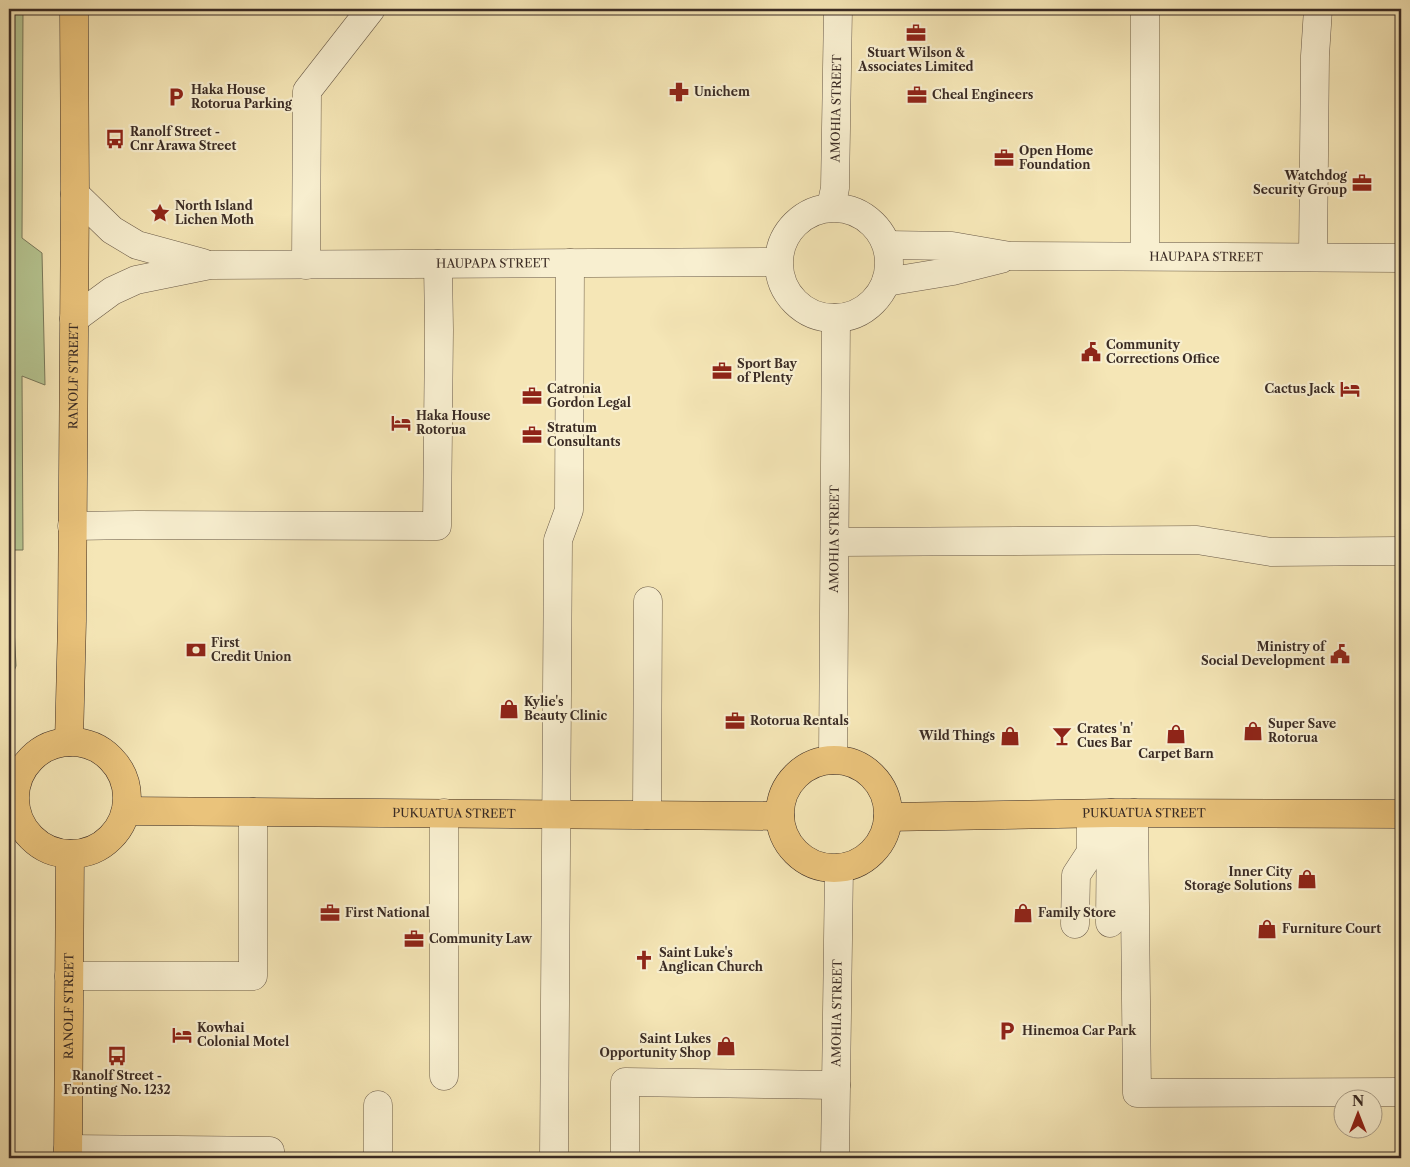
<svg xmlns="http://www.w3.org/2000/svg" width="1410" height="1167" font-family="'Libre Caslon Text',serif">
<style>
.green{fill:#b6c692;stroke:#78785b}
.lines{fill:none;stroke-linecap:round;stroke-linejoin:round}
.minor-casing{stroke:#695a48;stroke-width:29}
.major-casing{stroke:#3a2b24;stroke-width:29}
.minor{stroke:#f8efd0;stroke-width:28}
.major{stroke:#eac37b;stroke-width:28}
.labels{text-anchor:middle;stroke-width:4.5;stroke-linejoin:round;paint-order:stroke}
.poi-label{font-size:12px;font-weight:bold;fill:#3a2b24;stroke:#f8efd0;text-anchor:start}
.street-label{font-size:12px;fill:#3a2b24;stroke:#f8efd0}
</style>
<rect width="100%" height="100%" fill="#f5e6b6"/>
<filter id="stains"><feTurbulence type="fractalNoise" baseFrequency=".004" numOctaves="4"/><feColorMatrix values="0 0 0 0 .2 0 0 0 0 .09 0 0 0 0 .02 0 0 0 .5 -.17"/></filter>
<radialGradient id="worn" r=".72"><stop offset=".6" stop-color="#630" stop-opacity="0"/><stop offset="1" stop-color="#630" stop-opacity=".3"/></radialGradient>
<!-- green -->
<path class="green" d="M9 9H23L22 238 42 253 45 385 22 376 23 550H10L16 666 9 683Z"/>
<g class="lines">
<defs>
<g id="minor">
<path d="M75 194 112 230 137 245 203 263"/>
<path id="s1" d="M831 207 835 188 838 9"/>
<circle cx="834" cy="263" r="55"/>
<path id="s2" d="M887 245 952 246 1010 256 1401 258"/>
<path d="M1145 256V9"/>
<path d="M1313 257 1315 56 1318 9"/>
<path d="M306 265 307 91 371 9"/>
<path d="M886 282 953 271 1001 259"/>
<path id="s3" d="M74 319 112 291 136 280 210 265 778 262"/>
<path d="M72 526 137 525 437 526 439 330 438 264"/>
<path d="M835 542 1197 540 1271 552 1401 551"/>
<path id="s4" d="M833 760 836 318"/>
<path d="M444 813V1076"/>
<path d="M1134 813 1137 1093 1401 1092"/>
<path d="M647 815 648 601"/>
<path d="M1110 923 1111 813"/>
<path d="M1075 924 1076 875 1091 852V814"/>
<path d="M69 976H253V812"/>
<path d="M68 1149 270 1151 271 1158"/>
<path d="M378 1158V1105"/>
<path d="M554 1158 558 540 569 510 570 263"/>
<path d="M625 1158V1082L836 1085"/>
<path id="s5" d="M835 1158 839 868"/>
</g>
<g id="major">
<path id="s6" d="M69 742 72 621 75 194 74 9"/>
<circle cx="71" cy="798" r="56"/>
<circle cx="834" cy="814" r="54"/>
<path id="s7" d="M126 811 780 816"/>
<path id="s8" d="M888 817 1111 813 1401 814"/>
<path id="s9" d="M68 1158 70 854"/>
</g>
</defs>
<!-- minor casing -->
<use href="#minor" class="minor-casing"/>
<!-- major casing -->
<use href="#major" class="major-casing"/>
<!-- minor -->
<use href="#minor" class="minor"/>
<!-- major -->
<use href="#major" class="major"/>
</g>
<!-- icons -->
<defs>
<symbol id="office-bare" viewBox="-9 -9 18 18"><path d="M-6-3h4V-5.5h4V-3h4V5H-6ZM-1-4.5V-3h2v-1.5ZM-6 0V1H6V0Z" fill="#8f2418" stroke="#f8efd0" stroke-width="2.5" paint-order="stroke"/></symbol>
<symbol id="pharmacy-bare" viewBox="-9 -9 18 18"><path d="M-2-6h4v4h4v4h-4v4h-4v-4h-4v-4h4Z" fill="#8f2418" stroke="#f8efd0" stroke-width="2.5" paint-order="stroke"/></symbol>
<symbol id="parking-bare" viewBox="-9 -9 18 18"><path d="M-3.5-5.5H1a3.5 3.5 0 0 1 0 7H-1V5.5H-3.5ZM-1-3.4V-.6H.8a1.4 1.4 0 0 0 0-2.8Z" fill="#8f2418" stroke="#f8efd0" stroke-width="2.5" paint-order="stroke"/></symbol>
<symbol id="bus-bare" viewBox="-9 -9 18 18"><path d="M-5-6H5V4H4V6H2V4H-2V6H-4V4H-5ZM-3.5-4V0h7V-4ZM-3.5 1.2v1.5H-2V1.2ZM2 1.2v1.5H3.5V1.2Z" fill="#8f2418" stroke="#f8efd0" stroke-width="2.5" paint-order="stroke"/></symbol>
<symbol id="sight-bare" viewBox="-9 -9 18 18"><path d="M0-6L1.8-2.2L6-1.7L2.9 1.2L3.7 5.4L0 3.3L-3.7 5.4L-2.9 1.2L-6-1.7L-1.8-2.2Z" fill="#8f2418" stroke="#f8efd0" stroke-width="2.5" paint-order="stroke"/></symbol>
<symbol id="civic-bare" viewBox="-9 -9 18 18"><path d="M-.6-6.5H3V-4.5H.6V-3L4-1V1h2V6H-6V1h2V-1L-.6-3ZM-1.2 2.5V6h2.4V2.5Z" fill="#8f2418" stroke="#f8efd0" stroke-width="2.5" paint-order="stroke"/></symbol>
<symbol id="hotel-bare" viewBox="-9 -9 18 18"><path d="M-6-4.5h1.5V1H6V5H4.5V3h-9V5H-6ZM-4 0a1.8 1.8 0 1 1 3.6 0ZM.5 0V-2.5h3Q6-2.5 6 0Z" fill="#8f2418" stroke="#f8efd0" stroke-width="2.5" paint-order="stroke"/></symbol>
<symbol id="bank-bare" viewBox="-9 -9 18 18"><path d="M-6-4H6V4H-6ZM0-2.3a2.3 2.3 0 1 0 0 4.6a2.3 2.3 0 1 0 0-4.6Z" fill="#8f2418" stroke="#f8efd0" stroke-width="2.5" paint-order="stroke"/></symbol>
<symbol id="shop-bare" viewBox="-9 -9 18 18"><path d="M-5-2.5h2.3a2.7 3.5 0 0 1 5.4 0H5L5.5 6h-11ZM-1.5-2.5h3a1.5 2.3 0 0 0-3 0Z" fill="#8f2418" stroke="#f8efd0" stroke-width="2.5" paint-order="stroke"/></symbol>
<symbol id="bar-bare" viewBox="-9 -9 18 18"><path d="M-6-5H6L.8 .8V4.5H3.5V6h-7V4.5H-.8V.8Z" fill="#8f2418" stroke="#f8efd0" stroke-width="2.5" paint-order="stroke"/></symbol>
<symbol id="church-bare" viewBox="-9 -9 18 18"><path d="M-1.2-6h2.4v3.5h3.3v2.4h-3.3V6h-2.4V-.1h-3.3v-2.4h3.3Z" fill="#8f2418" stroke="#f8efd0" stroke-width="2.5" paint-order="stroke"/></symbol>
</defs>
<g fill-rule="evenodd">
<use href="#office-bare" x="902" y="19" width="28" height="28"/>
<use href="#pharmacy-bare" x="665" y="78" width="28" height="28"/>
<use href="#office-bare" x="903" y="81" width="28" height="28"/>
<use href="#parking-bare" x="162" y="83" width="28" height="28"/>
<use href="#bus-bare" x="101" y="125" width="28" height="28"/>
<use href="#office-bare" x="990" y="144" width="28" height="28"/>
<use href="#office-bare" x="1348" y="169" width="28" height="28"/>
<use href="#sight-bare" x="146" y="199" width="28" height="28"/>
<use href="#civic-bare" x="1077" y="338" width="28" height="28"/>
<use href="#office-bare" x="708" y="357" width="28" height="28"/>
<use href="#hotel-bare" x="1336" y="375" width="28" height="28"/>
<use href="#office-bare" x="518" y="382" width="28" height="28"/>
<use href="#hotel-bare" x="387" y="409" width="28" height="28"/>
<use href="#office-bare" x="518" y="421" width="28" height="28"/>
<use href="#bank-bare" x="182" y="636" width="28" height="28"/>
<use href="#civic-bare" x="1326" y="640" width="28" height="28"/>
<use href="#shop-bare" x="495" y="695" width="28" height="28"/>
<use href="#office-bare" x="721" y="707" width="28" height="28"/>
<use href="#shop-bare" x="1239" y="717" width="28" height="28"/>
<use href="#shop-bare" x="1162" y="720" width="28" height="28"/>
<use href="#shop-bare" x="996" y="722" width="28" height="28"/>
<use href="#bar-bare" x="1048" y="722" width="28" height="28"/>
<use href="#shop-bare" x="1293" y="865" width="28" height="28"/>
<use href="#office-bare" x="316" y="899" width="28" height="28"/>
<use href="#shop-bare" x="1009" y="899" width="28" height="28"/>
<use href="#shop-bare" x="1253" y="915" width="28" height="28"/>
<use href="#office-bare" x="400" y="925" width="28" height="28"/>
<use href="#church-bare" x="630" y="946" width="28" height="28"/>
<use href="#parking-bare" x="993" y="1017" width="28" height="28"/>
<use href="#hotel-bare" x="168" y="1021" width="28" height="28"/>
<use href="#shop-bare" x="712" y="1032" width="28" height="28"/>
<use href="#bus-bare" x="103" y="1042" width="28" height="28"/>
</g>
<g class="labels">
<!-- poi labels -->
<g class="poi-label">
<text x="916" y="57" text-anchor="middle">Stuart Wilson &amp;<tspan x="916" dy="14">Associates Limited</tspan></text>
<text x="191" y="94">Haka House<tspan x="191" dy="14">Rotorua Parking</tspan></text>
<text x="694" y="96">Unichem</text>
<text x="932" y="99">Cheal Engineers</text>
<text x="130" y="136">Ranolf Street -<tspan x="130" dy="14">Cnr Arawa Street</tspan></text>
<text x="1019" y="155">Open Home<tspan x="1019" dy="14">Foundation</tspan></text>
<text x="1347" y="180" text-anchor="end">Watchdog<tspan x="1347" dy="14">Security Group</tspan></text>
<text x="175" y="210">North Island<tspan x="175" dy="14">Lichen Moth</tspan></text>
<text x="1106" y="349">Community<tspan x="1106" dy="14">Corrections Office</tspan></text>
<text x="737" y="368">Sport Bay<tspan x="737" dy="14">of Plenty</tspan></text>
<text x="547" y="393">Catronia<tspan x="547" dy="14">Gordon Legal</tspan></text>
<text x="1335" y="393" text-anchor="end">Cactus Jack</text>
<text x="416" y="420">Haka House<tspan x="416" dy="14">Rotorua</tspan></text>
<text x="547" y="432">Stratum<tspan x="547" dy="14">Consultants</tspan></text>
<text x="211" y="647">First<tspan x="211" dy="14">Credit Union</tspan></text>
<text x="1325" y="651" text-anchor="end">Ministry of<tspan x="1325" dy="14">Social Development</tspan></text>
<text x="524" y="706">Kylie's<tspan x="524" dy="14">Beauty Clinic</tspan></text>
<text x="750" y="725">Rotorua Rentals</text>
<text x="1268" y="728">Super Save<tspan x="1268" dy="14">Rotorua</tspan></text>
<text x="1077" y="733">Crates 'n'<tspan x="1077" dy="14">Cues Bar</tspan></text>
<text x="995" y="740" text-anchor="end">Wild Things</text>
<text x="1176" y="758" text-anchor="middle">Carpet Barn</text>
<text x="1292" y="876" text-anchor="end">Inner City<tspan x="1292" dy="14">Storage Solutions</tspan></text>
<text x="345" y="917">First National</text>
<text x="1038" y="917">Family Store</text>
<text x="1282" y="933">Furniture Court</text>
<text x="429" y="943">Community Law</text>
<text x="659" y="957">Saint Luke's<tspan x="659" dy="14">Anglican Church</tspan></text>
<text x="197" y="1032">Kowhai<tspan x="197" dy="14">Colonial Motel</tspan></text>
<text x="1022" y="1035">Hinemoa Car Park</text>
<text x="711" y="1043" text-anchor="end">Saint Lukes<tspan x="711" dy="14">Opportunity Shop</tspan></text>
<text x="117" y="1080" text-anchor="middle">Ranolf Street -<tspan x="117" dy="14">Fronting No. 1232</tspan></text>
</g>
<!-- street labels -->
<g class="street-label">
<text dy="4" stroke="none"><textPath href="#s1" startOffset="99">AMOHIA STREET</textPath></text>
<text dy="4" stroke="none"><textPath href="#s2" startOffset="320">HAUPAPA STREET</textPath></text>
<text dy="4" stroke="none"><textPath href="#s3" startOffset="432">HAUPAPA STREET</textPath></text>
<text dy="4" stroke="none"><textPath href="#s6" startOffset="366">RANOLF STREET</textPath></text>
<text dy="4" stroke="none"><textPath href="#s4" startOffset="221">AMOHIA STREET</textPath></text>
<text dy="4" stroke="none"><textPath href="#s7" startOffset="328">PUKUATUA STREET</textPath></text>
<text dy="4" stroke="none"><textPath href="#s8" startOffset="256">PUKUATUA STREET</textPath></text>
<text dy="4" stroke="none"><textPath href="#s9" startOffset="152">RANOLF STREET</textPath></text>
<text dy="4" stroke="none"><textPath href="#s5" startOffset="145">AMOHIA STREET</textPath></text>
</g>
</g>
<!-- margin -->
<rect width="1410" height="1167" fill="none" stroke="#f5e6b6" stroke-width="30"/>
<rect x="10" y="10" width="1390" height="1147" fill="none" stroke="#3a2b24" stroke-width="2.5"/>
<rect x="15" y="15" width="1380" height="1137" fill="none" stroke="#3a2b24"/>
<!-- north arrow -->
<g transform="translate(1358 1114)"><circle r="24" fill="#f8efd0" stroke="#aca18b"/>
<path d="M0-4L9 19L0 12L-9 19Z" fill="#8f2418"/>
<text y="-8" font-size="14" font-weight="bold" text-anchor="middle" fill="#3a2b24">N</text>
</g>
<rect width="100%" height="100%" filter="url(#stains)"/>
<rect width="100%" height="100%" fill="url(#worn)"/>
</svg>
